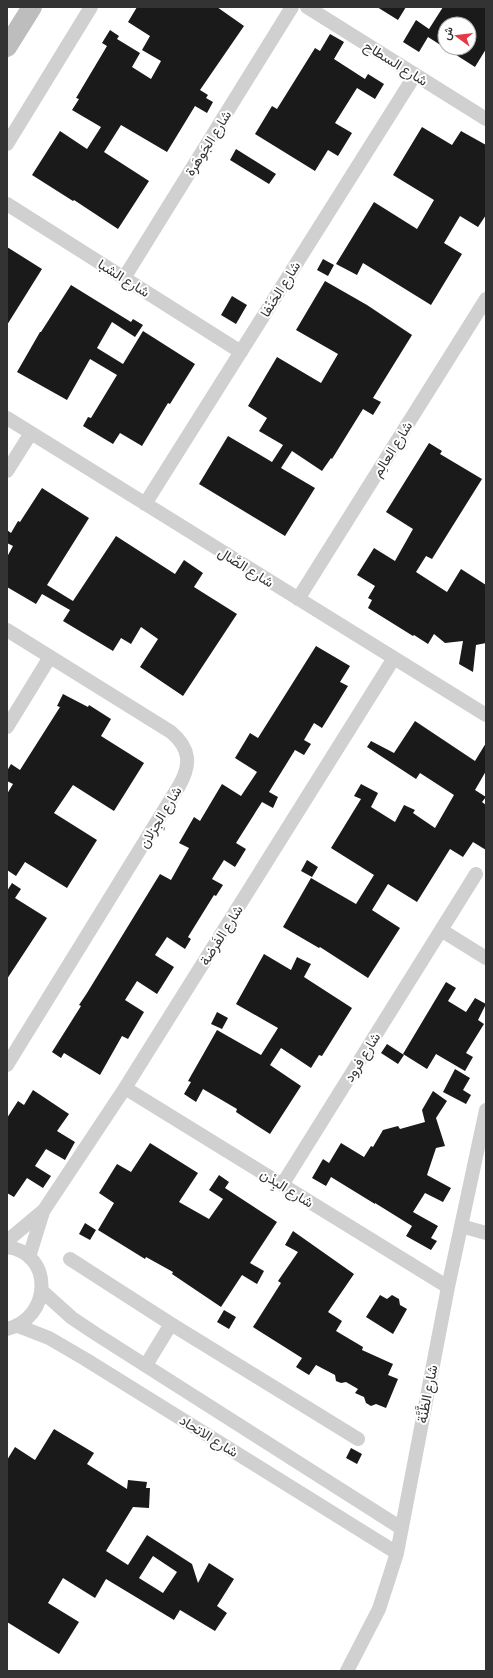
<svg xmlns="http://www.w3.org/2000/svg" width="493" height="1678" font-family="'Alegreya Sans',Vazirmatn,sans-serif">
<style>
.building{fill:#1a1a1a;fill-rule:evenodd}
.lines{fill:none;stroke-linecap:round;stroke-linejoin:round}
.street{stroke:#d0d0d0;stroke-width:14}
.secondary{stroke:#bdbdbd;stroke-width:20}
.labels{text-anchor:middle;stroke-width:4;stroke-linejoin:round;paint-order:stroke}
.street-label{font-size:14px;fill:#333;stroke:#fff}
</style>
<rect width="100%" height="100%" fill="#fff"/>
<!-- building -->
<path class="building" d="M137 7H217L244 26 200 90 208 95 206 98 213 102 207 113 195 106 167 152 121 125 104 152 149 181 118 229 74 200 73 201 32 175 60 131 87 149 101 127 72 110 79 99 76 98 107 46 102 43 110 30 119 36 117 39 140 53 132 67 151 79 161 61 142 50 150 36 128 22Z
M377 7H406L398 20Z
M443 7H486V49L475 67 428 37 419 52 403 42 416 20 429 29ZM445 24H469V48H445Z
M330 34 344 42 334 59 365 79 368 74 384 84 375 99 357 88 335 123 352 133 338 156 328 150 315 171 255 134 272 106 277 109 315 48 320 51Z
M422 127 452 145 461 131 486 145V215L478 227 460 216 444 243 462 254 431 305 363 263 357 275 336 264 374 202 417 229 434 200 393 175Z
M236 149 276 174 269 184 230 160Z
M7 247 42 269 7 325Z
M323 259 334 265 328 276 317 270Z
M325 281 367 305 412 335 373 398 381 402 373 415 363 409 332 459 331 458 322 471 292 451 281 468 315 488 285 536 199 484 228 436 272 462 283 445 259 431 267 418 248 406 277 357 321 383 338 354 296 330Z
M71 285 131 322 133 319 143 325 135 337 112 322 97 348 123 364 143 331 195 364 170 404 168 403 142 446 120 433 113 444 83 426 88 417 91 418 117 375 90 359 67 400 17 372 40 332H41Z
M232 296 247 305 236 324 221 315Z
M429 443 442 451 440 454 482 479 432 559 426 556 416 572 447 592 461 569 486 585V643L476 645 473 672 459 664 463 641 445 643 434 634 428 644 414 635 413 636 368 608 372 600 368 598 375 586 357 575 374 548 395 561 413 529 386 512Z
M42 488 89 518 47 585 73 601 116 536 175 574 184 560 203 573 194 587 237 614 183 696 140 667 158 639 141 627 131 644 121 638 113 651 63 621 70 610 42 594 36 604 7 587V557L13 546 7 543V530L11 533 18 521 20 522Z
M316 646 350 666 340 682 348 686 322 728 314 723 304 740 311 744 304 755 295 750 269 792 278 797 273 808 262 802 236 843 246 849 235 867 224 860 212 879 223 885 216 896 214 895 188 937 191 939 185 949 167 937 155 955 174 967 157 994 137 981 125 1000 144 1012 128 1039 122 1036 100 1075 64 1053 61 1058 52 1052 81 1006 79 1005 87 993 160 874 171 880 181 862 189 848 179 843 194 817 200 821 222 784 241 796 257 772 235 758 250 733 258 738Z
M63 694 88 707 89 705 111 719 101 736 144 763 114 811 73 785 54 813 97 840 67 888 25 862 16 876 7 870V794L13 784 7 781V771L11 764 20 770 60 707 57 706Z
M415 721 475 761 486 743V771L475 790 486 797 482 802 486 805V850L473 842 463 857 450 849 417 902 388 884 372 910 400 928 368 978 320 947 319 948 283 927 311 878 356 904 374 875 331 848 361 799 354 796 361 784 378 793 371 807 395 822 404 805 415 810 413 813 435 828 454 795 420 773 416 779 367 747 371 741 394 753Z
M307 860 318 867 312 877 301 871Z
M12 883 21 889 15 898 47 918 7 979V891Z
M264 954 291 970 297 957 311 964 304 977 352 1008 322 1056 319 1055 311 1068 281 1048 270 1065 301 1086 270 1134 236 1112 237 1109 203 1089 196 1102 184 1094 191 1082 188 1081 217 1030 261 1055 278 1028 236 1004Z
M446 982 456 988 448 1001 466 1012 475 998 486 1004 478 1020 484 1024 466 1053 473 1057 465 1071 436 1054 427 1069 403 1054Z
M217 1012 228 1018 222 1029 211 1024Z
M387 1044 404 1055 398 1064 381 1053Z
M455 1069 470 1078 463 1090 471 1095 466 1104 443 1092Z
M33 1090 69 1114 57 1131 75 1142 65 1160 46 1149 35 1166 51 1176 43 1188 27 1178 14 1197 7 1193V1118L18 1101 24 1105Z
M433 1091 447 1101 436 1118 445 1146 436 1148 427 1175 451 1188 443 1202 425 1193 413 1212 438 1226 431 1238 437 1241 431 1250 406 1236 412 1226 375 1203V1204L331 1177 326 1186 312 1178 323 1159 329 1163 341 1143 364 1157 371 1146 373 1147 383 1130 398 1126 400 1129 425 1122 422 1110Z
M150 1143 198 1173 179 1202 209 1219 223 1199 209 1190 219 1175 229 1182 225 1188 277 1222 250 1263 264 1271 257 1284 242 1275 221 1307 172 1274 173 1272 146 1257 145 1259 98 1230 114 1203 99 1193 117 1164 131 1172Z
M85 1223 96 1230 90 1240 79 1234Z
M293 1231 354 1274 328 1312 342 1321 336 1331 363 1347 362 1350 393 1364 388 1375 398 1379 386 1408 376 1404 371 1406 366 1403 364 1397 355 1393 358 1389 346 1382 341 1383 336 1381 335 1375 316 1365 309 1375 296 1367 302 1358 253 1327 281 1283 278 1281 298 1252 285 1245Z
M380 1295 387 1299 392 1295 399 1299 400 1305 407 1309 393 1334 366 1317Z
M224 1310 236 1317 229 1329 217 1322Z
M54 1429 94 1453 87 1464 127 1489 128 1480 147 1482 146 1488H150L149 1508 133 1507 106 1551 128 1565 147 1535 192 1564 198 1583 209 1563 234 1579 217 1606 227 1613 215 1631 180 1610 174 1620 106 1579 95 1598 63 1578 48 1603 79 1622 59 1654 7 1622V1460L15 1447 35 1460ZM153 1556 177 1572 163 1593 139 1578Z
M351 1448 362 1454 357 1464 346 1458Z"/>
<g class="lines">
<!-- street -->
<path class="street" d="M307 7 486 119
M7 144 91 7
M7 204 241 352
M124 278 292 7
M7 418 486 715
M7 471 31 433
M145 504 415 75
M298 599 486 299
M7 630 171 732C191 749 191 765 179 786L7 1065
M7 727 50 657
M441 930 486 958
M125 1088 448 1287
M282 1185 476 874
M461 1226 486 1233
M7 1241 44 1210 125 1088 394 658
M7 1247C54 1253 52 1318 7 1329
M29 1257 43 1212
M70 1259 171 1324 358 1439
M42 1291 72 1318 96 1334 401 1528
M18 1326 49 1338 85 1359 397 1553
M146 1365 171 1324
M347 1671 379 1609 397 1553 448 1287 486 1110"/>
<!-- secondary -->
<path class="secondary" d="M7 47 32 7"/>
</g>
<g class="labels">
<!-- street labels -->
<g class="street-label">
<text transform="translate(396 63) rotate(32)" y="5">شارع السطاح</text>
<text transform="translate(208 143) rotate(-58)" y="5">شارع الجَوهَرة</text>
<text transform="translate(124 278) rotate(32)" y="5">شارع الشبا</text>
<text transform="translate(280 289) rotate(-58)" y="5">شارع الحَنْفا</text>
<text transform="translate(392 449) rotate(-58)" y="5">شارع العالِم</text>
<text transform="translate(246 567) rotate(32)" y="5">شارع الصَّال</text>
<text transform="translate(160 817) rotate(-59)" y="5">شارع الجِزلان</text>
<text transform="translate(221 935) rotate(-58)" y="5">شارع الفَرضة</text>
<text transform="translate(362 1057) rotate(-58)" y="5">شارع فرود</text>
<text transform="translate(287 1188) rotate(32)" y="5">شارع البِدْن</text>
<text transform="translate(427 1394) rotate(-79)" y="5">شارع الظَّنَّة</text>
<text transform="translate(209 1436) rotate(32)" y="5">شارع الاتحاد</text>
</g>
</g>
<!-- border -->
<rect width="493" height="1678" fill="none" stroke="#333333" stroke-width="16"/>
<!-- north arrow -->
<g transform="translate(457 36) rotate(285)"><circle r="19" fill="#ffffff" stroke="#adadad"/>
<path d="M0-3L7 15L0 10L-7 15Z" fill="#e63946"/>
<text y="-6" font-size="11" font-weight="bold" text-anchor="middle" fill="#333333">ش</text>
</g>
</svg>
